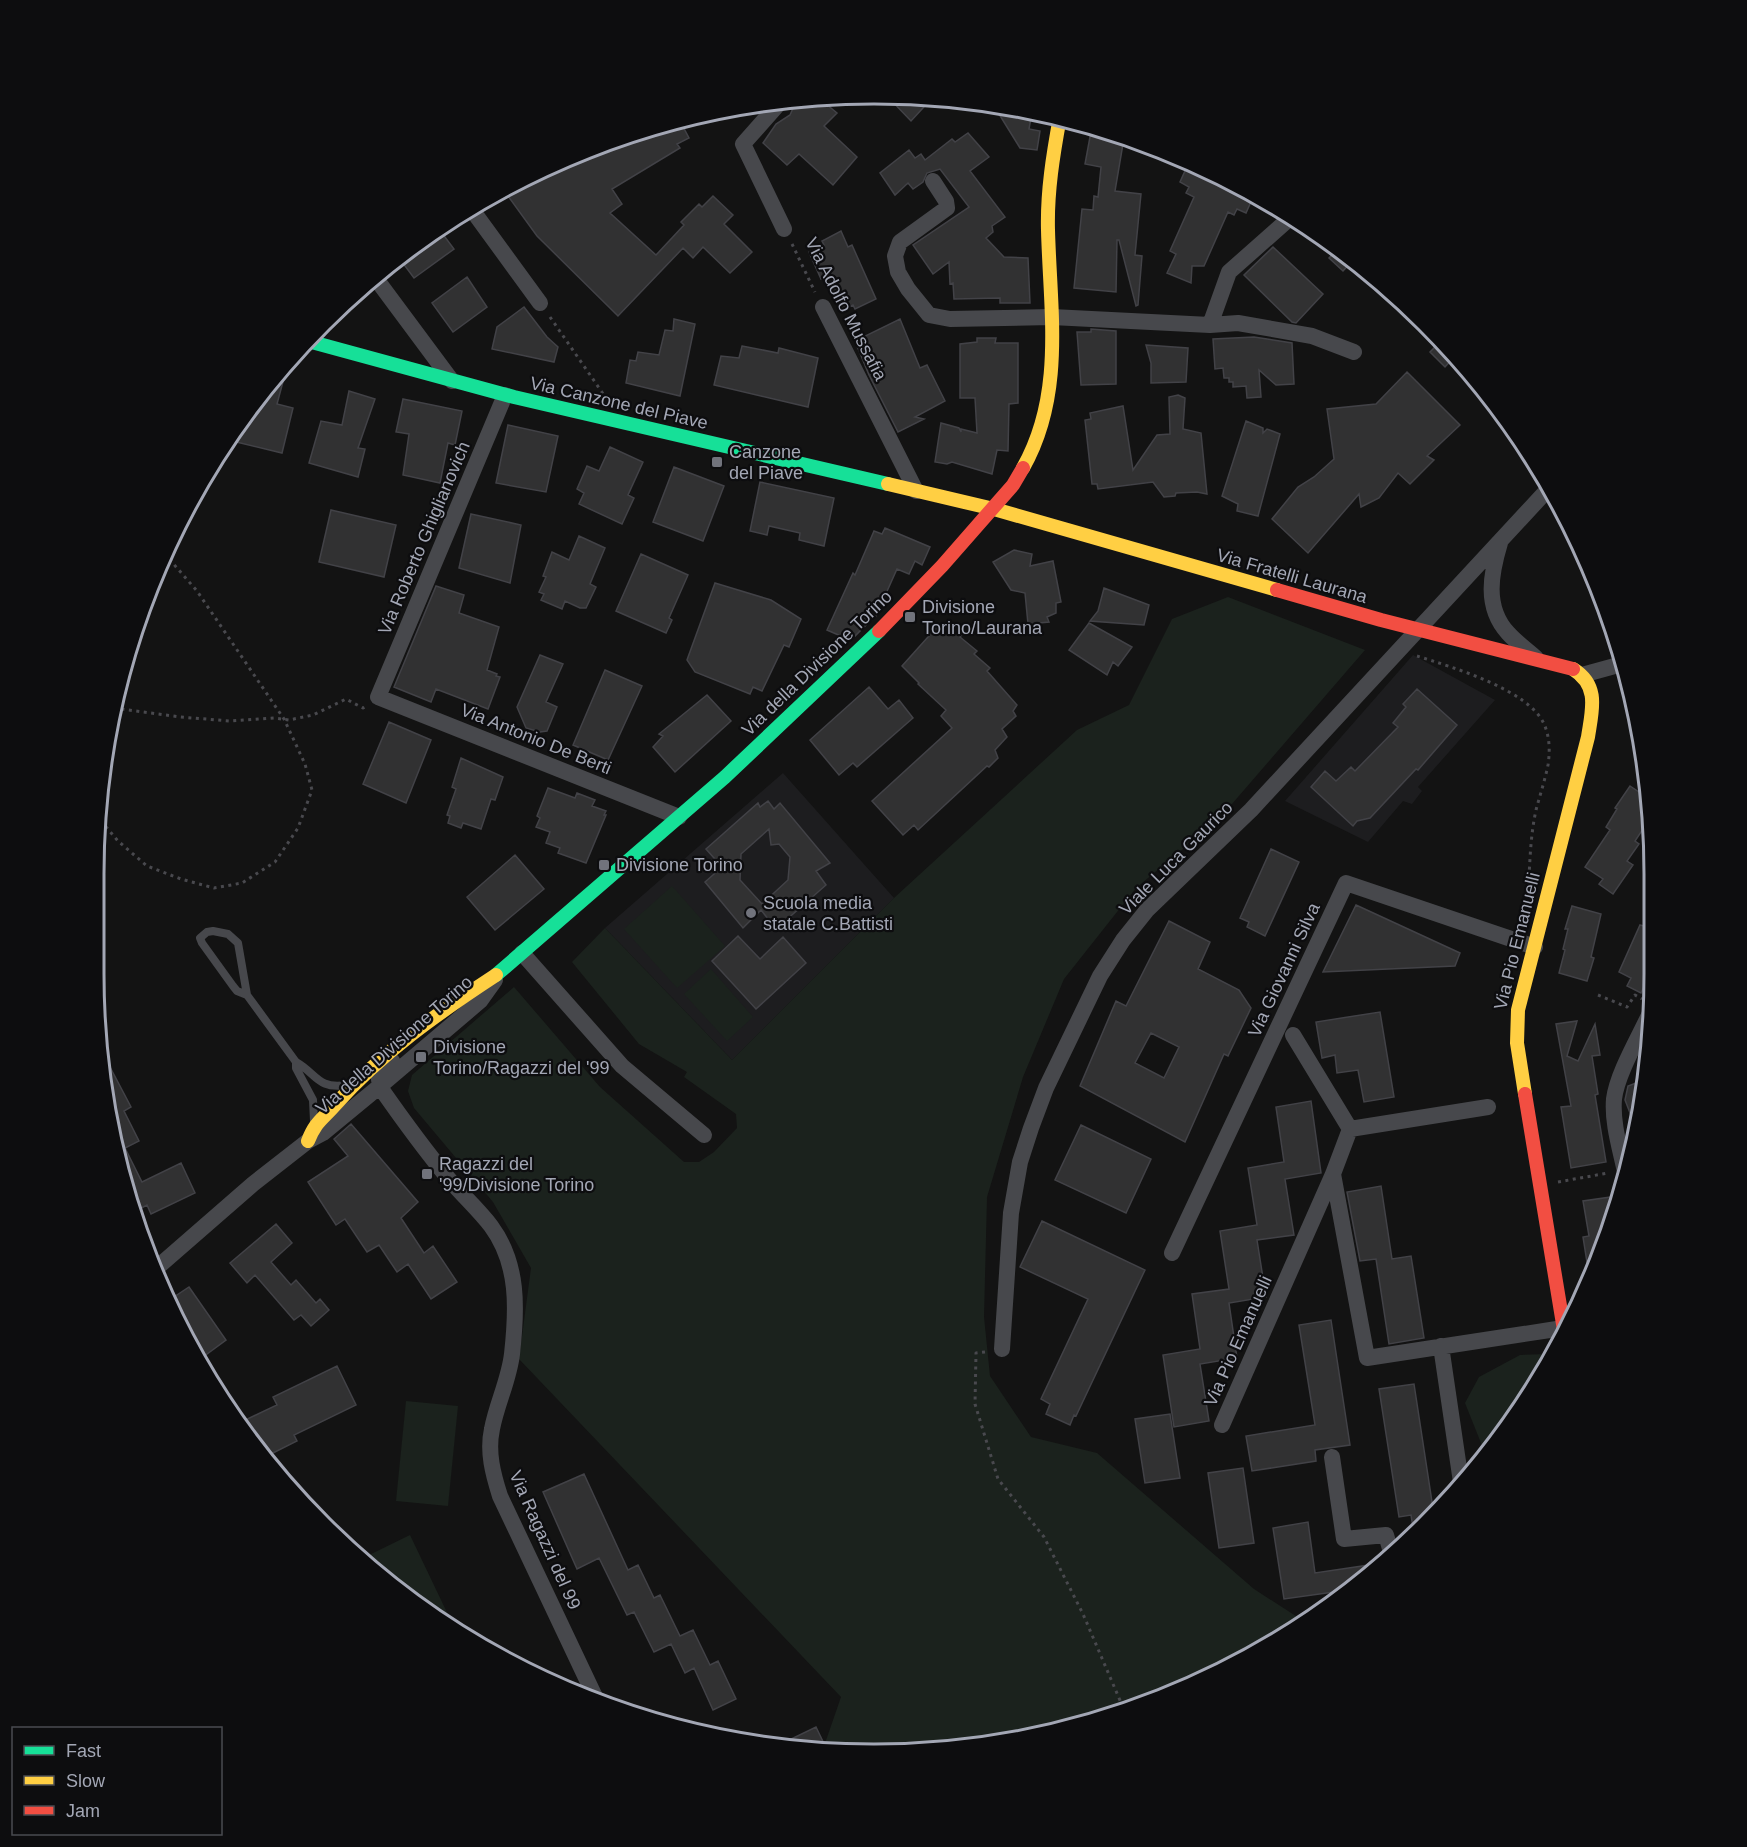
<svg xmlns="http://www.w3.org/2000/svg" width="1747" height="1847" font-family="Arial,sans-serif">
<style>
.built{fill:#1d1d1f}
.green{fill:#1b221d}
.building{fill:#313132;stroke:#424247;stroke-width:1.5;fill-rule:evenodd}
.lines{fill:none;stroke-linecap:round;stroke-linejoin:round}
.path{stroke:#49494e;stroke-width:3;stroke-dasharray:3 4.5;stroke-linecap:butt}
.lane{stroke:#47484c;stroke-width:8}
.street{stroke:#47484c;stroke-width:16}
.fast{stroke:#16e098;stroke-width:14}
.slow{stroke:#ffcf43;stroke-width:14}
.jam{stroke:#f24e42;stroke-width:14}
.poi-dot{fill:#71737c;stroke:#0d0d0f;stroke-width:2}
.labels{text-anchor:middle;stroke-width:4.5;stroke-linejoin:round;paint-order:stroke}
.street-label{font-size:18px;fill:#a3a7b5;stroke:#0d0d0f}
.poi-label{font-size:18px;fill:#a3a7b5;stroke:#0d0d0f;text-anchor:start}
.rim{fill:none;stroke:#a3a7b5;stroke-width:3}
</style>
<rect width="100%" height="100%" fill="#131313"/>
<!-- built -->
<path class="built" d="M1413 655 1495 700 1418 787 1422 791 1412 804 1403 801 1368 842 1285 801Z
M783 773 894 898 732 1060 605 928Z"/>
<!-- green -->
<path class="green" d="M1228 597 1365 650 1219 819 1136 888 1064 979 1023 1077 987 1197 984 1317 990 1376 1031 1437 1097 1453 1254 1589 1302 1620 1264 1649 1124 1713 975 1747 822 1752 841 1697 519 1359 531 1268 493 1202 414 1108 408 1091 412 1075 514 987 600 1087 684 1162H699L714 1152 737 1128 736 1114 684 1077 687 1072 639 1044 572 962 605 928 732 1060 894 898 1077 730 1129 705 1172 619Z
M672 886 725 946 677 988 624 929Z
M711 969 753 1017 727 1041 684 994Z
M1548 1354 1550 1356 1522 1407 1485 1453 1465 1403 1479 1377 1520 1355Z
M406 1401 458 1406 448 1506 396 1501Z
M410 1535 452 1623 448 1624 374 1571 367 1556Z"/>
<!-- building -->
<path class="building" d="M925 95 934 96 911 121 887 96Z
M819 98 837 113 824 126 857 157 833 185 799 154 787 165 763 143 776 124 790 115 794 106 804 99Z
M994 106 1032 112 1029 129 1040 131 1037 150 1020 148Z
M680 121 689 138 677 144 680 148 612 189 622 204 610 213 656 255 684 225 681 222 699 204 702 207 713 196 733 215 724 224 752 252 730 273 703 247 693 258 683 248 618 316 537 236 503 189 623 134Z
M1092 126 1124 138 1115 191 1141 194 1135 255 1142 256 1138 305 1136 306 1119 240H1117L1116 292 1074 288 1082 209 1093 210 1094 196 1098 197 1101 167 1085 164Z
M968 133 989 157 970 171 1005 217 992 226 993 232 986 238 1004 257 1028 258 1030 303H1000V298L954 299 953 283 950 284 949 262 933 274 913 245 969 207 940 169 927 173 923 182 913 189 908 183 895 195 880 173 909 150 915 158 921 154 925 160 952 139 955 142Z
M1189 162 1219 174 1254 195 1246 213 1237 209 1234 215 1228 212 1204 266H1192L1191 283 1167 273 1176 254 1170 251 1194 197 1186 193 1189 187 1180 182Z
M439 229 454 249 414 278 399 258Z
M841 231 848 247 852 245 876 299 855 309 853 305 841 311 826 277 821 279 809 252 824 245 822 241Z
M1273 247 1323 294 1296 323 1292 322 1244 275Z
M1339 248 1354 259 1343 271 1329 258Z
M467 277 487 307 453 332 432 303Z
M524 307 547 337 558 347 554 362 492 349 497 327Z
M674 319 695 324 680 396 626 383 630 360 636 361 638 352 659 355 665 330 673 331Z
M900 319 920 368 927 365 945 401 915 417 924 419 898 432 869 375 855 341Z
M1091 329 1116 331V384L1081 385 1077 332H1091Z
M1254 337 1292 343 1294 384 1276 385 1259 370 1261 397 1247 398 1246 386 1233 387V382H1229V378H1224L1223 368 1215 369 1213 339Z
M977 338H996L995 343H1018V403L1009 404 1008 451 997 450 992 474 952 462 947 464 935 462 941 423 959 428 961 432V429L977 433 975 398H960V344L977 342Z
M1441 341 1456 355 1445 367 1430 352Z
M1146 345 1188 348 1186 382 1151 383V363Z
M742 346 778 353 779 348 818 358 808 407 714 385 721 356 739 358Z
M288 363 277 404 293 408 282 453 232 441 235 430 255 398Z
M1407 372 1460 425 1427 456 1434 460 1410 484 1398 473 1379 498 1361 507 1359 494 1308 553 1272 519 1298 487 1314 477 1334 459 1327 409 1376 404Z
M349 391 375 399 358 448 365 449 358 477 309 463 321 421 342 425Z
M1178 395 1185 398 1183 429 1201 433 1207 494 1197 492 1176 493 1175 496 1164 497 1153 482 1098 489 1097 484H1092L1085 420 1091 419 1090 413 1123 406 1133 470 1157 435 1170 434 1169 397Z
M403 399 462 411 455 445 448 443 440 483 403 475 409 434 396 432Z
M1246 421 1263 428V433L1267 429 1280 434 1258 516 1237 511 1238 504 1222 496Z
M508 425 558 436 546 492 496 483Z
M610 447 643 462 628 495 634 498 622 524 579 504 584 493 577 489 587 466 599 471Z
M674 467 724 486 703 541 653 522Z
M760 482 834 498 824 546 799 540 800 533 769 526 767 535 750 531Z
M331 510 396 525 384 577 319 562Z
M471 514 521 525 510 583 459 568Z
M885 528 930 547 922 565 915 561 909 574 897 569 876 616 871 615 867 624 855 636 845 632 843 637 827 630 853 573 855 575 874 531 882 534Z
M579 536 605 548 590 584 596 587 586 608H580L565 601 562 609 541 600 544 594 539 592 546 577 543 576 552 552 569 560Z
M1014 550 1032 554 1030 566 1053 561 1061 602 1056 603V613L1047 617 1049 622 1028 624 1025 593 1011 590 993 562Z
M641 554 688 575 669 618 672 620 666 633 616 611Z
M715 583 771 600 801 619 789 647 784 645 762 691 753 687 750 694 695 672 687 660Z
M436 586 464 595 459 613 499 627 487 670 497 674 496 676 500 677 488 709 436 689 431 702 394 687Z
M1104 588 1149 605 1144 625 1090 621 1098 611Z
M953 623 963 633 960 637 977 651 974 654 990 668 987 671 1017 705 1013 711 1016 716 1002 729 1007 737 995 750 998 758 989 767 987 766 918 830 914 825 903 835 872 801 952 728 941 716 946 710 918 684 919 683 902 666 936 628 942 633Z
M1089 623 1132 647 1118 666 1113 662 1107 675 1069 650Z
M540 655 563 664 546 702 557 707 547 731 540 732 526 728 517 707Z
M605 670 642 686 608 760 573 745Z
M869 687 888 709 899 700 913 718 857 767 853 763 839 775 810 740Z
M1417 689 1457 725 1418 770 1416 769 1370 818 1357 821 1353 826 1311 787 1325 771 1336 781 1351 767 1355 771 1398 727 1393 723 1406 707 1403 704Z
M707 695 731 721 675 772 653 747 663 736 659 734Z
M389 722 431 740 406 803 363 784Z
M461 758 503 777 495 800 491 799 481 829 463 823 461 828 448 823 450 816 447 815 456 789 452 787Z
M1630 786 1648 798 1649 820 1635 841 1639 844 1627 861 1633 865 1613 894 1599 884 1603 879 1585 867 1610 830 1606 827 1617 809 1615 808Z
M548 788 575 798 577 793 595 800 592 806 606 811 604 815H606L586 863 558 853 560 848 546 843 550 832 536 827 540 818 537 816Z
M768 801 774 809 780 803 830 863 816 871 826 885 776 929 761 910 743 928 705 882 722 867 706 849 758 803 760 807ZM769 829 771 845 779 844 790 857 788 880 762 904 740 880 741 854Z
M1271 849 1299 862 1265 936 1247 927 1249 922 1240 918Z
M515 855 544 889 495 930 467 897Z
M1356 905 1460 953 1455 966 1323 972Z
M1572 906 1601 914 1591 957 1594 958 1587 981 1559 973 1565 950 1563 949 1568 929H1565Z
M1169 921 1210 942 1198 969 1239 990 1251 1008 1228 1056 1224 1054 1185 1142 1080 1086 1116 1001 1126 1006ZM1151 1033 1179 1047 1164 1078 1135 1063Z
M1640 925 1652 928 1654 965 1641 993 1627 986 1631 978 1619 972Z
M738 936 760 959 783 937 806 963 756 1009 712 961Z
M1380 1012 1394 1097 1364 1102 1358 1070 1337 1073 1335 1055 1322 1058 1316 1022Z
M1577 1021 1567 1056 1578 1061 1595 1024 1600 1055 1592 1056 1598 1094 1595 1095 1606 1162 1571 1168 1561 1107 1571 1106 1556 1024Z
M100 1048 131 1107 124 1111 139 1141 125 1148 142 1182 181 1163 195 1193 151 1214 147 1205 134 1212 108 1126Z
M1644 1080 1639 1125 1637 1131 1625 1100 1628 1086Z
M1311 1101 1321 1173 1285 1179 1294 1235 1257 1240 1266 1297 1229 1303 1237 1358 1200 1364 1209 1421 1174 1427 1163 1355 1200 1349 1192 1294 1229 1289 1220 1231 1257 1225 1248 1168 1284 1162 1276 1107Z
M351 1124 418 1202 401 1218 424 1253 433 1246 457 1282 431 1299 408 1264 397 1272 379 1245 367 1252 345 1219 336 1225 308 1182 348 1156 334 1139Z
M1081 1125 1151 1159 1126 1213 1055 1180Z
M1381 1186 1392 1259 1411 1256 1424 1338 1389 1344 1376 1259 1360 1261 1347 1192Z
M1618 1196 1594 1272 1590 1281 1583 1237 1589 1236 1583 1201Z
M1042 1221 1145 1270 1076 1416 1074 1415 1070 1425 1046 1414 1050 1404 1041 1399 1088 1299 1020 1267Z
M276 1224 292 1243 271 1262 291 1285 296 1280 316 1303 320 1299 329 1310 311 1326 301 1315 294 1320 255 1275 247 1283 230 1263Z
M189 1287 226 1340 203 1357 184 1331 168 1301Z
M1331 1320 1350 1445 1315 1450 1316 1461 1252 1471 1246 1436 1315 1425 1299 1325Z
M337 1366 356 1405 294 1435 297 1441 267 1456 239 1423 277 1405 273 1397Z
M1414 1384 1434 1515 1425 1526 1414 1534 1411 1515 1399 1517 1379 1389Z
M1170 1414 1180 1478 1145 1483 1135 1419Z
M1243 1468 1254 1543 1219 1548 1208 1473Z
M584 1474 628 1570 638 1565 654 1598 660 1595 680 1636 693 1630 710 1665 718 1661 736 1699 713 1710 694 1668 685 1673 671 1644 654 1652 634 1612 627 1615 599 1558 577 1569 543 1492Z
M1308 1522 1315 1573 1376 1564 1341 1591 1284 1599 1273 1528Z
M816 1727 828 1752 781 1744Z"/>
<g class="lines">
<!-- path -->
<path class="path" d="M792 244 815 292
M550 317 606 398
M1417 656C1452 667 1529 690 1544 724 1550 737 1550 752 1548 765 1545 780 1540 795 1536 810 1531 833 1530 856 1529 879
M114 708 180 717 230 721 274 718 289 720 313 715 346 699 363 708 365 707
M96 815 118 841 147 866 181 879 214 888 242 883 275 862 298 828 312 790 305 764 284 719 197 591 164 553
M1598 995 1627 1007 1635 995 1642 999
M1558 1182 1608 1173
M985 1352 976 1353 975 1404 998 1479 1044 1537 1083 1614 1125 1712"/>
<!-- lane -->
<path class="lane" d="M247 995 237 991 233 986 202 943 200 938 207 932 213 931 228 934 238 943 247 995 296 1062C317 1074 317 1089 346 1085
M296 1062V1068L313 1100 314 1121"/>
<!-- street -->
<path class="street" d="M783 99 743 144 784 229
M933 181 946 201 947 208 900 242 895 256 898 272 908 289 929 315 950 319 1052 317 1210 325 1238 323 1312 336 1354 352
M470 207 540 303
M374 276 452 381
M823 307 916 491
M1210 325 1229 272 1290 218
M505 395 378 697 679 817
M1500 543C1491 573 1484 607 1508 633 1516 642 1527 650 1536 658
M1582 675 1622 664
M522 953 622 1066 704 1135
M1293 1035 1350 1129
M392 1061C380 1072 375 1074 382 1090 403 1120 425 1150 448 1178 462 1195 478 1209 491 1226 519 1264 517 1309 512 1354 509 1380 497 1403 492 1429 487 1452 493 1474 500 1496L597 1701
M1625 1172C1620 1148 1612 1123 1614 1099 1617 1074 1639 1037 1650 1013
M1333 1174 1367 1358 1563 1328
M1172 1253 1346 883 1535 947
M152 1272 253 1184 308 1141 323 1133 380 1086 480 1001 495 980
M1441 1346 1461 1482
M1002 1349 1011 1213 1020 1162 1031 1128 1046 1088 1100 976 1123 940 1147 910 1251 810 1551 486
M1222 1425 1333 1174 1350 1129 1488 1107
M1332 1457 1344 1539 1386 1535 1391 1552"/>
<!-- fast -->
<path class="fast" d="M308 341 514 397 888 484
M496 975 725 777 879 631"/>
<!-- slow -->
<path class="slow" d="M1023 468C1065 394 1050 311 1048 230 1047 192 1053 155 1060 117
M888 484 994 509 1277 590
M1525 1094 1517 1043 1518 1010 1588 737C1592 710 1600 686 1573 669
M308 1141C316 1121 322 1120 335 1105 381 1053 438 1013 496 975"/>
<!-- jam -->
<path class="jam" d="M1277 590 1381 620 1573 669
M879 631 942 566 1013 485 1023 468
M1525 1094 1564 1330"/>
</g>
<!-- markers -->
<g class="poi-dot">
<rect x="711" y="456" width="12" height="12" rx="3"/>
<rect x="904" y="611" width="12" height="12" rx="3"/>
<rect x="598" y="859" width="12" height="12" rx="3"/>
<circle cx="751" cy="913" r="6"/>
<rect x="415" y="1051" width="12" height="12" rx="3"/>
<rect x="421" y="1168" width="12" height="12" rx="3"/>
</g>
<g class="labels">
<!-- street labels -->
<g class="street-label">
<text transform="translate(846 309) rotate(63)" y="6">Via Adolfo Mussafia</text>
<text transform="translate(619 403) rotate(13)" y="6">Via Canzone del Piave</text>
<text transform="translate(424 538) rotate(-67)" y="6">Via Roberto Ghiglianovich</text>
<text transform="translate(1292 576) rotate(16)" y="6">Via Fratelli Laurana</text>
<text transform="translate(817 663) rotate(-44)" y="6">Via della Divisione Torino</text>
<text transform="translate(536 739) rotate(22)" y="6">Via Antonio De Berti</text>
<text transform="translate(1176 858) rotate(-45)" y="6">Viale Luca Gaurico</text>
<text transform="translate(1517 941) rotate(-76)" y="6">Via Pio Emanuelli</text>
<text transform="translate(1284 970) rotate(-65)" y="6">Via Giovanni Silva</text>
<text transform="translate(394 1045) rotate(-41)" y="6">Via della Divisione Torino</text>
<text transform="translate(1238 1341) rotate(-66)" y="6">Via Pio Emanuelli</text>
<text transform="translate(545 1540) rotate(66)" y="6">Via Ragazzi del 99</text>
</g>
<!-- poi labels -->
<g class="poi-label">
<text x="729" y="458">Canzone<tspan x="729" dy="21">del Piave</tspan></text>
<text x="922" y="613">Divisione<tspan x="922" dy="21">Torino/Laurana</tspan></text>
<text x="616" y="871">Divisione Torino</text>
<text x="763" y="909">Scuola media<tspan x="763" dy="21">statale C.Battisti</tspan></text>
<text x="433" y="1053">Divisione<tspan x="433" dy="21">Torino/Ragazzi del '99</tspan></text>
<text x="439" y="1170">Ragazzi del<tspan x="439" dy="21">'99/Divisione Torino</tspan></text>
</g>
</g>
<!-- crop -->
<path d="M0 0H1747V1847H0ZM874 104H874A770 770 0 0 1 1644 874V974A770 770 0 0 1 874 1744H874A770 770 0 0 1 104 974V874A770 770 0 0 1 874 104Z" fill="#0d0d0f" fill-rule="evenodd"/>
<path class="rim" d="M874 104H874A770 770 0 0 1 1644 874V974A770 770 0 0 1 874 1744H874A770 770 0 0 1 104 974V874A770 770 0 0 1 874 104Z"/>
<!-- legend -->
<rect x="12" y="1727" width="210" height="108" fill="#0d0d0f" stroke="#494b51" stroke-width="1.5"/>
<rect x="24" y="1746" width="30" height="9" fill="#16e098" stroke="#494b51" stroke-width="1.5"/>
<text x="66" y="1757" font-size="18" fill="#a3a7b5">Fast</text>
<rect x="24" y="1776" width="30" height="9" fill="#ffcf43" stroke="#494b51" stroke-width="1.5"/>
<text x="66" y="1787" font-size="18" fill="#a3a7b5">Slow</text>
<rect x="24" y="1806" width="30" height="9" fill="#f24e42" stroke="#494b51" stroke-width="1.5"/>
<text x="66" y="1817" font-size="18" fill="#a3a7b5">Jam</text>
</svg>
